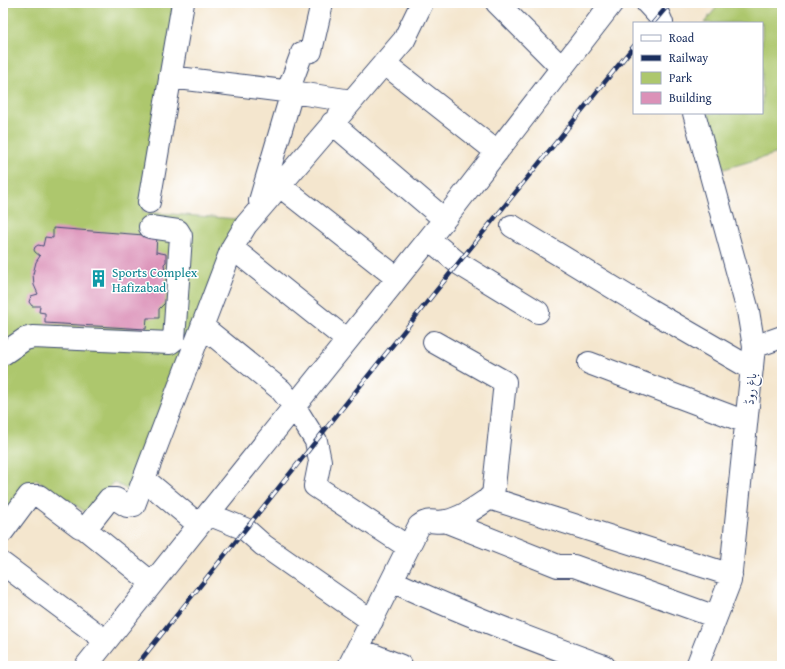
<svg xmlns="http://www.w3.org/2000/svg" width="785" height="669" font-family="'Gentium Book Plus',Amiri,serif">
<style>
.green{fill:#adc76d;stroke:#647b66}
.building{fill:#db91b8}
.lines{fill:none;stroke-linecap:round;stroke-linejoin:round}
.minor-casing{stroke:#3c4a6f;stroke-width:24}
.minor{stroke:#fff;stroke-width:22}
.rail-casing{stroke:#1b2f5e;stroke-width:4.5}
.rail{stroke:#fff;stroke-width:3;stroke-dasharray:9;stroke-linecap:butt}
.labels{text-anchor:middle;stroke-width:3;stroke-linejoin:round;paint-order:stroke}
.culture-label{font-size:13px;fill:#0d838f;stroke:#fff;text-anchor:start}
.street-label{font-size:13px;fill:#1b2f5e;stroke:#fff}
</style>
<rect width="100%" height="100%" fill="#fff"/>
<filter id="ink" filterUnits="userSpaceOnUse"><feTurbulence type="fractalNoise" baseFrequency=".025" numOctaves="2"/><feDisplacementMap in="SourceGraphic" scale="8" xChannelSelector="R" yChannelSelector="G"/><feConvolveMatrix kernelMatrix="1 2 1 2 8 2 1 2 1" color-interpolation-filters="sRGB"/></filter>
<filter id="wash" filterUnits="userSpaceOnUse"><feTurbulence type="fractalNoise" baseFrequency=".012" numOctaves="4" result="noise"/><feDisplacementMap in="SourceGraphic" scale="16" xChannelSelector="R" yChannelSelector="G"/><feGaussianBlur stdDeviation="0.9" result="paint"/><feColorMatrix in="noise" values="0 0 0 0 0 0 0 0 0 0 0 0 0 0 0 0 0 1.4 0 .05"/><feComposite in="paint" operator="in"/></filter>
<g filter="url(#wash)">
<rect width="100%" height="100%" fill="#f4e6ce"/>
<!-- green -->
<path class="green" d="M3 3H178L143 212 238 219 130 491 113 482 90 515 36 479 3 520Z
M720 3H782V152L724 169 706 113H762V23H704Z"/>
<g id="blocks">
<!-- building -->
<path class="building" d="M53 228 157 236 156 252 166 254V262L164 264 167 285 165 303 159 309V318H147L146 329 45 323V313L39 312 40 306H32L29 302 31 296 38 294 34 285 33 274 36 262 40 256 35 252 34 250 35 247 38 245 43 246 45 237 53 238Z"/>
</g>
</g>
<g filter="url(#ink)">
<use href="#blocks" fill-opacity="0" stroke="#3c4a6f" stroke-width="1"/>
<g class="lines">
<defs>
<path id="minor" d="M497 3 562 68
M647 3 659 16 662 23
M384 63 497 152
M170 77 292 92 352 101
M288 91 302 53 311 51 322 3
M694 113 748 311 754 347 730 581 697 666
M332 123 444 219
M280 186 397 278
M149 202 183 3
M261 207 260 201 292 92
M512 226 650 310 752 369
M429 239 458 263 538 312
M232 248 347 340
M202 326 281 390 294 406 316 441 320 461 315 486 408 547
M754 347 782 337
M3 354 25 339 33 337 170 343 174 340 181 236 178 231 150 227
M589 363 746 422
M144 479 199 525
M489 498 731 575
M208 514 245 529 263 545 293 566 372 621
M445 521 558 566H574L716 617
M84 528 152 583
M3 531 29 496H39L80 527H87L109 499H116L127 506 134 505 232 248 246 225 404 40 422 3
M3 564 106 641
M392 581C461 613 532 640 604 666
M358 649 401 666
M86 666 448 215 612 3
M349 666 419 526C431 517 433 524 446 521 463 518 479 505 493 496L505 382 434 342"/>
</defs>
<!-- minor casing -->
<use href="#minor" class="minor-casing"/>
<!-- minor -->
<use href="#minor" class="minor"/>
<defs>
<path id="rail" d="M653 23 670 3
M136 666 468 251 634 46"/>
</defs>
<!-- rail casing -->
<use href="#rail" class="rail-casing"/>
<!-- rail -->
<use href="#rail" class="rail"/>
</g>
</g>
<!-- icons -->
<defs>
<symbol id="building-bare" viewBox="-9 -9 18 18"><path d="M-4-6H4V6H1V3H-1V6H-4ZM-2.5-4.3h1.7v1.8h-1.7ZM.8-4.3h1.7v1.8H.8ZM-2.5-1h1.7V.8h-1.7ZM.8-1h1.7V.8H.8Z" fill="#0f9aa8" stroke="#fff" stroke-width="2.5" paint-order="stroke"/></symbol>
</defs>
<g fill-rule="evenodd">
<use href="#building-bare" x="86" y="266" width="25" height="25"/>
</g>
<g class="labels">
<!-- culture labels -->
<g class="culture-label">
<text x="112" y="277">Sports Complex<tspan x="112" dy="15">Hafizabad</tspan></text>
</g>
<!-- street labels -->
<g class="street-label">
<text transform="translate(750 389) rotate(-85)" y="5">باغ روڈ</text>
</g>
</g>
<!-- margin -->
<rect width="785" height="669" fill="none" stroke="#fff" stroke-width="16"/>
<!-- legend -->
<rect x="633" y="22" width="130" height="92" fill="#ffffff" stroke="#a4acbf"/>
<rect x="641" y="35" width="20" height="6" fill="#ffffff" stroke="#a4acbf"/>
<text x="669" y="42" font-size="12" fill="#1b2f5e">Road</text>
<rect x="641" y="55" width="20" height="6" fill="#1b2f5e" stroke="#a4acbf"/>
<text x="669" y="62" font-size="12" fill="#1b2f5e">Railway</text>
<rect x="641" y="72" width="20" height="12" fill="#adc76d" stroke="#a4acbf"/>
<text x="669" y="82" font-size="12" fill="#1b2f5e">Park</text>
<rect x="641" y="92" width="20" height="12" fill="#db91b8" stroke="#a4acbf"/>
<text x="669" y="102" font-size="12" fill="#1b2f5e">Building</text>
</svg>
